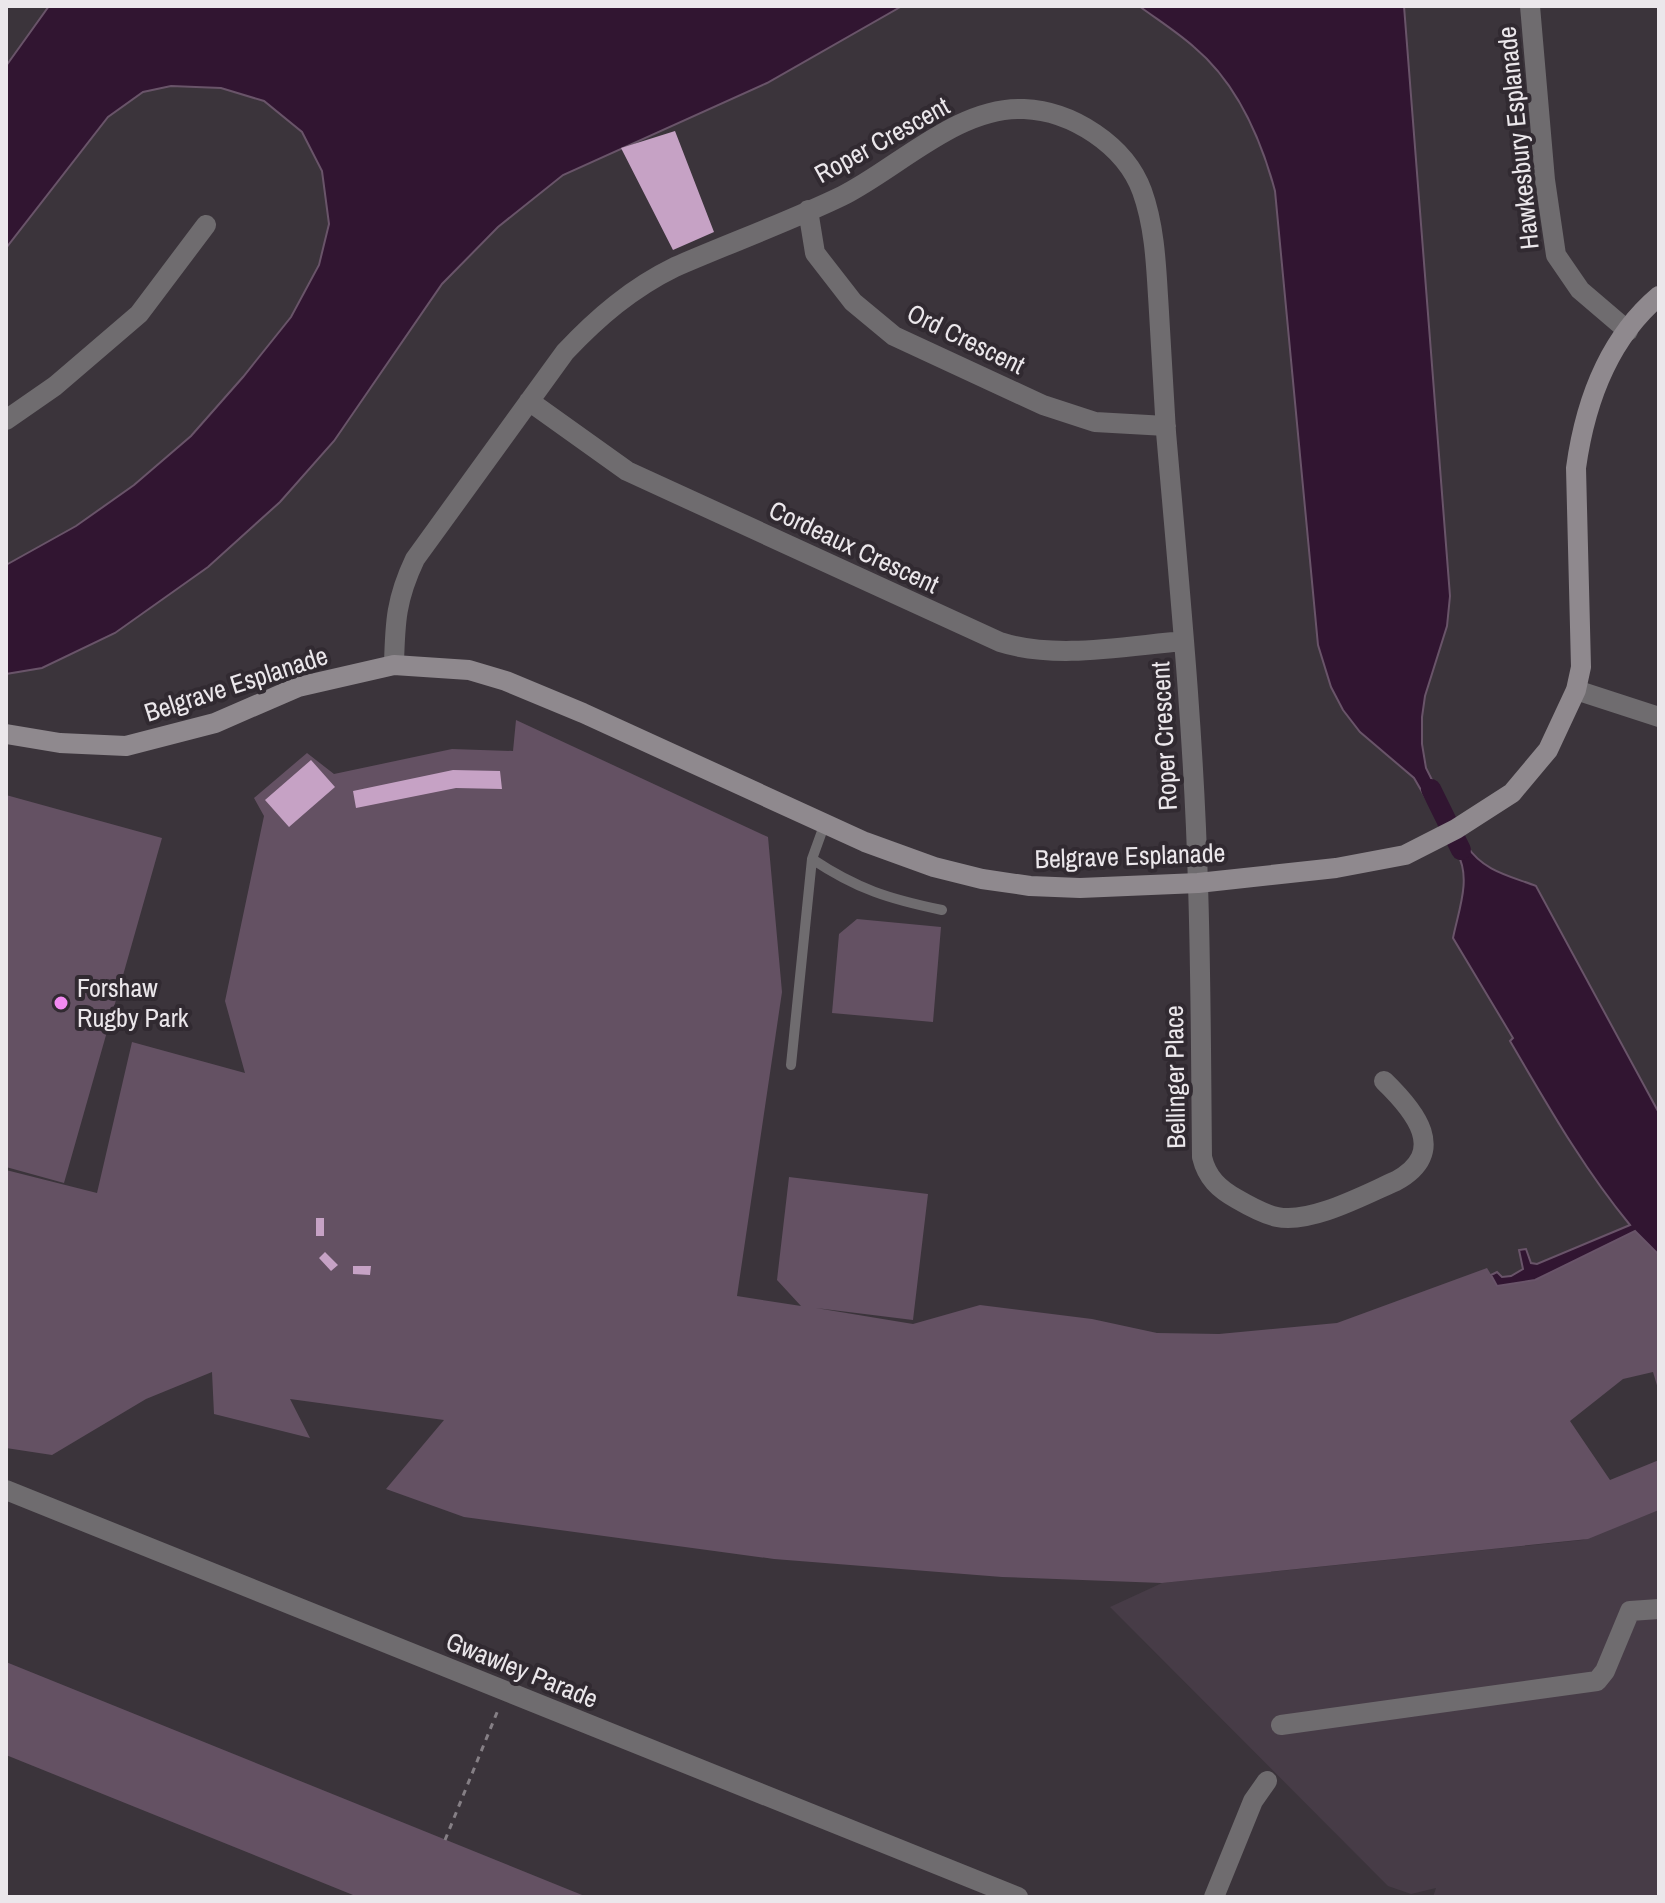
<svg xmlns="http://www.w3.org/2000/svg" width="1665" height="1903" font-family="'Archivo Narrow',sans-serif">
<style>
.built{fill:#473c47}
.green{fill:#645163}
.water{fill:#311531;stroke:#695469;stroke-width:2}
.lines{fill:none;stroke-linecap:round;stroke-linejoin:round}
.canal{stroke:#311531;stroke-width:20}
.building{fill:#c6a2c5}
.path{stroke:#857f85;stroke-width:3;stroke-dasharray:6 6;stroke-linecap:butt}
.lane{stroke:#6f6c6f;stroke-width:10}
.street{stroke:#6f6c6f;stroke-width:20}
.secondary{stroke:#8f898e;stroke-width:20}
.poi-dot{fill:#f38af2;stroke:#312a31;stroke-width:3}
.labels{text-anchor:middle;stroke-width:8;stroke-linejoin:round;paint-order:stroke}
.street-label{font-size:26px;fill:#ebe7eb;stroke:#312a31}
.poi-label{font-size:26px;fill:#ebe7eb;stroke:#312a31;text-anchor:start}
</style>
<rect width="100%" height="100%" fill="#3b343b"/>
<!-- built -->
<path class="built" d="M1659 1510V1897H1433L1436 1888 1411 1894 1388 1886 1110 1607 1162 1583 1583 1540Z"/>
<!-- green -->
<path class="green" d="M516 720 768 837 782 992 737 1296 801 1306 777 1280 789 1177 928 1194 913 1320 816 1308 913 1324 980 1305 1092 1319 1157 1333 1219 1334 1337 1323 1487 1268 1498 1286 1535 1280 1636 1231 1659 1255V1392L1653 1372 1623 1379 1570 1421 1610 1480 1659 1460V1510L1588 1539 1162 1583 1002 1577 774 1559 464 1517 386 1489 444 1420 290 1399 310 1438 214 1414 212 1372 146 1399 52 1455 6 1448V1170L97 1193 132 1042 245 1073 225 1001 264 816 254 798 307 753 334 774 452 749 513 751Z
M6 795 162 838 64 1183 6 1167Z
M857 919 941 927 933 1022 832 1013 839 934Z
M6 1662 587 1897H358L6 1755Z"/>
<!-- water -->
<path class="water" d="M49 6H902L767 83 563 175 498 227 442 284 334 441 280 502 208 567 115 633 42 668 6 674V565L76 526 134 485 191 436 243 377 291 317 319 265 329 224 322 171 302 132 264 101 221 88 171 86 143 92 108 117 6 248V66Z
M1139 6H1404L1450 596 1447 626 1425 696 1422 717V744L1426 768 1447 810 1436 816 1414 778 1360 732 1343 710 1331 687 1318 645 1275 191C1261 139 1237 83 1194 47 1177 32 1158 20 1139 6Z
M1467 846C1483 871 1510 876 1536 886L1659 1113V1255L1635 1231 1535 1280 1497 1286 1491 1275 1497 1272 1502 1277 1511 1276 1523 1269 1519 1250 1526 1249 1531 1263 1537 1264 1630 1225C1583 1168 1547 1104 1510 1041L1513 1038 1453 938C1458 912 1472 878 1457 853Z"/>
<g class="lines">
<!-- canal -->
<path class="canal" d="M1431 789 1461 850"/>
</g>
<!-- building -->
<path class="building" d="M675 131 714 232 673 250 621 148Z
M311 760 335 787 289 827 265 800Z
M453 770 500 771 502 789 456 788 356 808 353 791Z
M316 1218H324V1236H316Z
M325 1252 338 1265 331 1271 319 1258Z
M353 1266H371L370 1275 353 1274Z"/>
<g class="lines">
<!-- path -->
<path class="path" d="M445 1840 498 1710"/>
<!-- lane -->
<path class="lane" d="M812 859C857 889 889 899 942 910
M791 1065 812 859 825 823"/>
<!-- street -->
<path class="street" d="M1530 6 1545 180 1556 255 1580 290 1628 331
M808 210 815 253 853 302 894 336 1043 405 1095 422 1166 426
M529 401 627 471 1000 642C1056 660 1125 646 1184 641
M6 420 55 386 139 314 206 225
M394 665C395 622 396 599 415 559L565 352C598 317 632 288 675 267 730 243 788 222 842 196 898 168 958 106 1024 109 1072 111 1125 145 1142 191 1154 224 1156 261 1158 296 1161 341 1163 386 1166 432 1179 582 1194 733 1198 885 1201 975 1201 1066 1202 1157 1207 1178 1219 1189 1237 1199 1249 1206 1263 1214 1277 1217 1311 1224 1364 1195 1396 1181 1449 1152 1415 1111 1384 1081
M1576 690 1659 717
M6 1490 1018 1897
M1281 1725 1597 1681 1605 1671 1630 1611 1659 1609
M1214 1897 1253 1801 1267 1781"/>
<!-- secondary -->
<path class="secondary" d="M6 734 60 743 126 746 215 723 298 687 394 665 469 670 506 681 583 713 865 842 934 867 982 879 1030 886 1080 888 1198 883 1336 868 1405 855 1456 829 1512 793 1548 750 1576 690 1581 667 1576 468C1585 403 1607 340 1659 296"/>
</g>
<!-- markers -->
<circle class="poi-dot" cx="61" cy="1003" r="8"/>
<g class="labels">
<!-- street labels -->
<g class="street-label">
<text transform="translate(1518 138) rotate(-96)" y="9">Hawkesbury Esplanade</text>
<text transform="translate(882 140) rotate(-29)" y="9">Roper Crescent</text>
<text transform="translate(966 339) rotate(26)" y="9">Ord Crescent</text>
<text transform="translate(854 547) rotate(25)" y="9">Cordeaux Crescent</text>
<text transform="translate(236 684) rotate(-18)" y="9">Belgrave Esplanade</text>
<text transform="translate(1164 736) rotate(-93)" y="9">Roper Crescent</text>
<text transform="translate(1130 856) rotate(-2)" y="9">Belgrave Esplanade</text>
<text transform="translate(1175 1077) rotate(-91)" y="9">Bellinger Place</text>
<text transform="translate(522 1670) rotate(22)" y="9">Gwawley Parade</text>
</g>
<!-- poi labels -->
<g class="poi-label">
<text x="77" y="997">Forshaw<tspan x="77" dy="30">Rugby Park</tspan></text>
</g>
</g>
<!-- border -->
<rect width="1665" height="1903" fill="none" stroke="#ebe7eb" stroke-width="16"/>
</svg>
